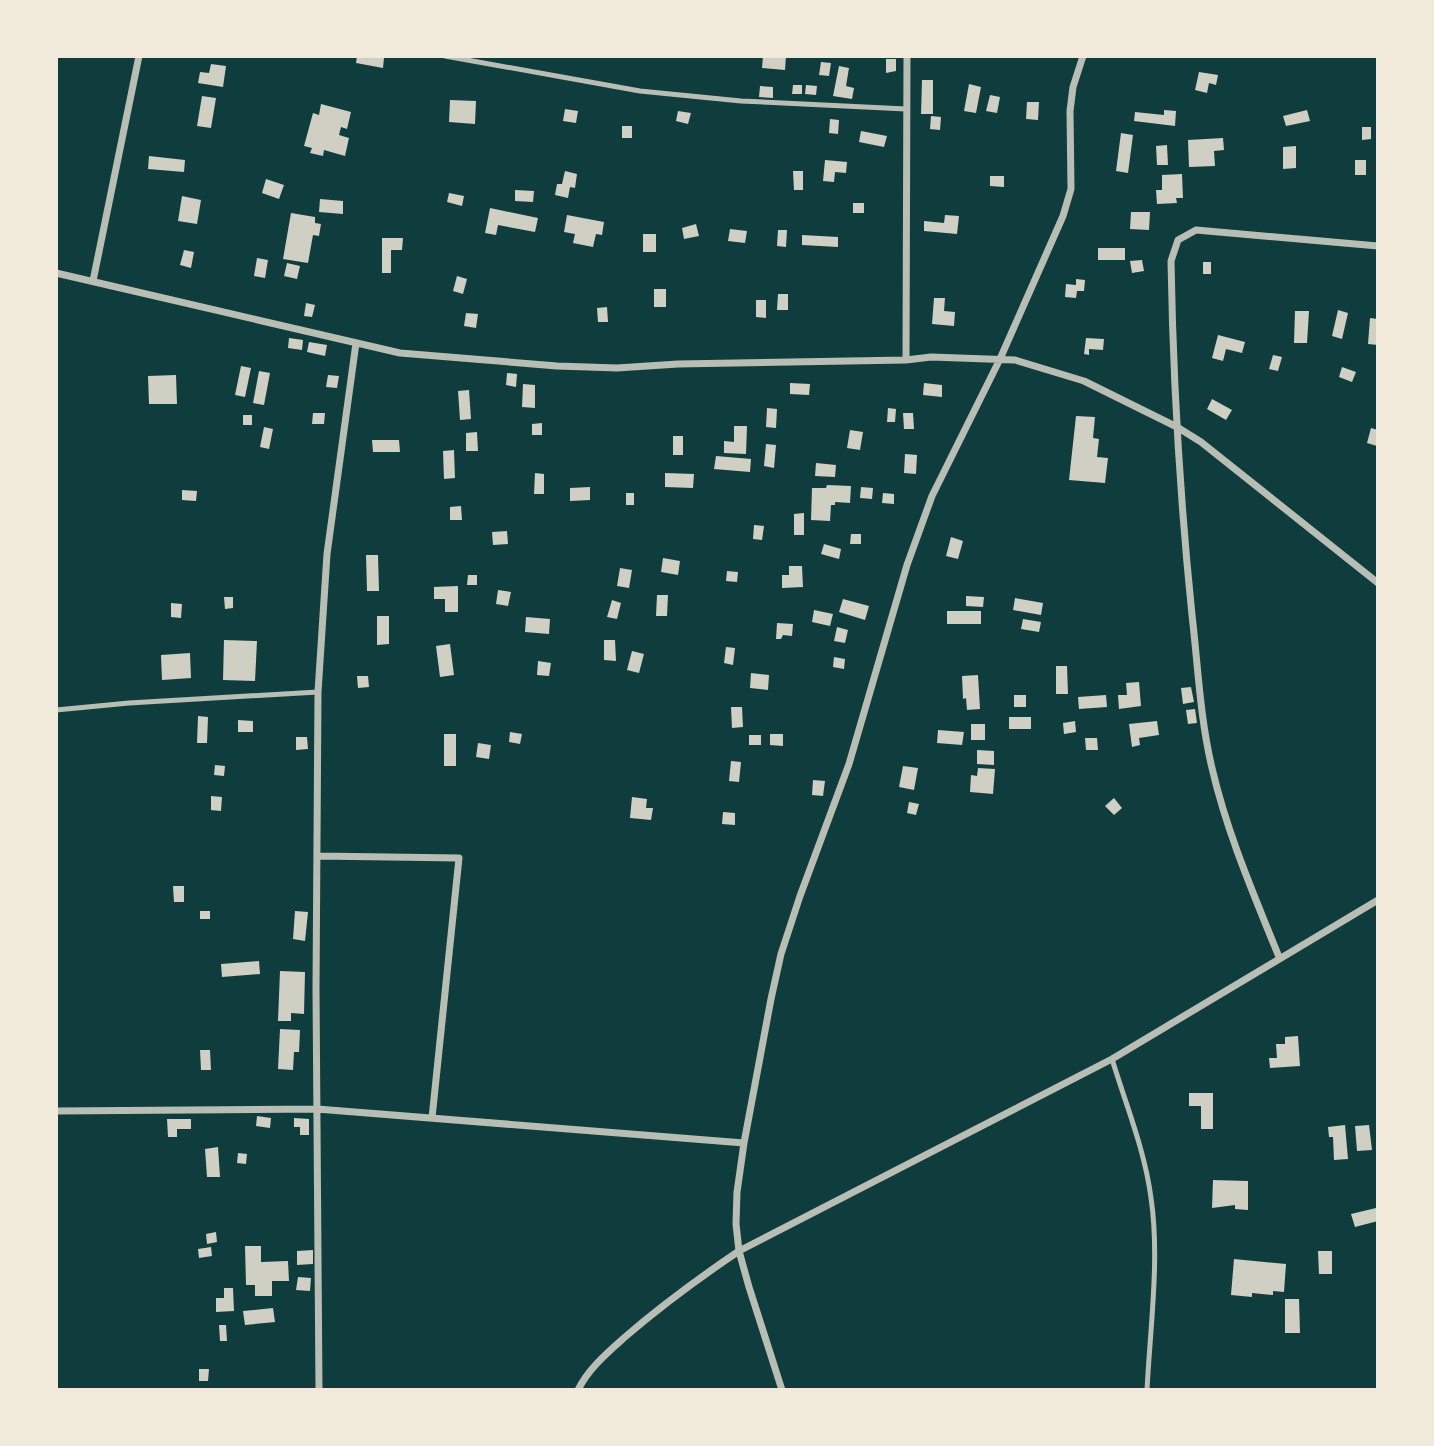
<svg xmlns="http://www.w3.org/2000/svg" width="1434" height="1446" font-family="'Zilla Slab',serif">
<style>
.building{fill:#cfcfc3}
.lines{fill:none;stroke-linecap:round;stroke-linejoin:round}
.service{stroke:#b8beb3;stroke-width:5}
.minor{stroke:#b8beb3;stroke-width:7}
</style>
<rect width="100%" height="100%" fill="#0f3d3e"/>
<!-- building -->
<path class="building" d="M357 56 384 58 383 68 356 63Z
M763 56H786L785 70 762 68Z
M886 59H896V71L886 73Z
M821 62 831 63 829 76 819 75Z
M211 64 226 66 223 87 198 83 200 72 209 73Z
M839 66 849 68 846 86 854 88 852 99 833 96Z
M1199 72 1218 75 1216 85 1209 83 1207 93 1195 90Z
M922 80H933V114H921Z
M969 84 981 87 976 113 964 111Z
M793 85H802V94H792Z
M806 85 817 86 816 95 805 94Z
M760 86 773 87V98L759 97Z
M990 95 1000 97 997 113 986 111Z
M202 96 216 98 211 128 197 126Z
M450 100 476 101 475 124 449 122Z
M1027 102H1039L1038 120 1026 119Z
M321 104 351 112 347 129 341 127 339 135 349 138 345 156 324 150 323 156 310 153 312 148 304 146 313 113 319 115Z
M565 109 578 111 576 123 563 121Z
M1164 110 1176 111 1175 126 1134 121 1135 112 1164 115Z
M1307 110 1310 121 1286 126 1283 116Z
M678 111 691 113 688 124 676 121Z
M931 116 941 117 940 130 930 129Z
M830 119 839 120 838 134 829 133Z
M622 126H632V138H622Z
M1362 127H1371V139L1362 140Z
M861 131 887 136 884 147 859 142Z
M1121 133 1133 135 1128 173 1116 171Z
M1223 138 1224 150 1214 151 1215 166 1189 167 1188 140Z
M1167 145 1168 165H1157L1156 146Z
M1296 146V168L1283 169V147Z
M149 156 185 160 184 172 148 169Z
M825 160 847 162 846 173 835 172 834 182 823 181Z
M1355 160H1366V175H1355Z
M565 171 577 174 575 188 570 187 568 198 555 195 557 184H562Z
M793 171H803V190H794Z
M1182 174 1183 198H1176L1177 203 1157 204 1156 190H1162V175Z
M990 176H1004V187L990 186Z
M266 179 284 185 279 199 262 193Z
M515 190 534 191 533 202 515 201Z
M449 193 464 196 462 206 447 202Z
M182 196 201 200 197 224 178 221Z
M320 199 343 201V214L319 212Z
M853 203H864V213H853Z
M490 208 538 218 535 232 498 225 496 235 485 233Z
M1131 212H1150L1149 230 1130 229Z
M291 213 315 217V223L321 224 319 236 313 235 308 263 283 259Z
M567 215 604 222 602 235 596 234 593 247 573 243 575 234 564 232Z
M945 215 959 216 957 234 924 231V221L944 223Z
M696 224 699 236 684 239 682 228Z
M730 229 747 231 745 243 728 241Z
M778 230H787L786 247 777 246Z
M643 234H656V252H643Z
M802 235 838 237V247L802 245Z
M382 238H403L402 250H391V273H382Z
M1098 248H1125V260H1098Z
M184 250 194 252 191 268 180 265Z
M257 258 268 260 265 278 254 276Z
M1142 260 1144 271 1132 273 1130 261Z
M1203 262H1211V274H1203Z
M287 263 300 266 297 279 284 276Z
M457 276 467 279 463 294 453 291Z
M1076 279 1085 280 1084 291H1077L1076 298 1065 297 1066 284 1076 285Z
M654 289H666V307H654Z
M778 294H788V310H777Z
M934 298H945L944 311 955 312 954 326 932 324Z
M756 300H766V318L756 317Z
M306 303 315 305 312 317 304 316Z
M607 307 608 322H598L597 308Z
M1338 310 1348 313 1342 339 1332 336Z
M1295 311H1309L1307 343H1294Z
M466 313 478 314 476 328 464 326Z
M1370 318 1378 319V345L1368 344Z
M1218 335 1245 342 1242 353 1226 349 1223 361 1212 358Z
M289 338 303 340 302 350 288 348Z
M1086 338 1104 339 1103 350 1089 349V355L1084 354Z
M309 342 327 345 325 356 307 352Z
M1273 355 1282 357 1278 371 1269 369Z
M241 366 251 368 245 397 235 395Z
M1342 367 1356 372 1352 382 1339 377Z
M259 371 270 373 264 405 253 403Z
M507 373 517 374 516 387 506 385Z
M176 375 177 404H149L148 376Z
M328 375 339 376 337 388 326 387Z
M790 383 810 384 809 395 790 394Z
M924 383 942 385V397L923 395Z
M523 384 535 385V408L522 407Z
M469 390 471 419 460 420 458 391Z
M1212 399 1232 410 1226 420 1207 409Z
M767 408 777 409 776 428 766 427Z
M888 408 896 409 895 422H887Z
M313 413H325L324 424H312Z
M903 413H913L914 429H904Z
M243 415H252V425H243Z
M1076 416 1095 417 1093 438 1099 439 1097 457 1108 458 1105 483 1069 480Z
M542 423V435H532V424Z
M734 426H747L746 454 724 453V441L734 442Z
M264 427 273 429 269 449 260 447Z
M1371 428 1378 430 1377 446 1367 443Z
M850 430 863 432 860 450 847 448Z
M477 432 478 451H466V433Z
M673 436H683V455H673Z
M372 440H399L400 452H373Z
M766 444 776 445 774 468 764 466Z
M454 450 455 478 444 479 443 451Z
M905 454 917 455 916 474 904 473Z
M716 456 751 459 750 472 714 469Z
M816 463 836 465 835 477 815 476Z
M535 473 544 474V494H534Z
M665 473 694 474 693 488 665 487Z
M827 485 851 486 850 503 835 502V505H831L830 521 811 520 812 488H826Z
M590 487V500L570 501V488Z
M861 487 873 488 872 499 860 498Z
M182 490 197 491 196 501 182 500Z
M626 493H634V505H626Z
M883 493 894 494V504L882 503Z
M461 506 462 520H450V507Z
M804 513V535H794V514Z
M754 525 764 526 762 540 753 539Z
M507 531 508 544 493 545 492 532Z
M851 534H861V544H850Z
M951 537 963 541 958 559 946 556Z
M824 544 841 549 839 559 821 554Z
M366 555H378L379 591H367Z
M663 558 680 561 678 575 661 572Z
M789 566H802L803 587 782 588V575H789Z
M620 568 632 570 629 588 617 586Z
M727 571 738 572 737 582 726 581Z
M468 575H477V585H467Z
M458 586V612H445V599H434V587Z
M498 590 511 592 508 606 496 604Z
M657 595H668L667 616H656Z
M966 596 984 597 983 607 966 606Z
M224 597H233V608L225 609Z
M1015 598 1043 603 1041 615 1013 610Z
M843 599 869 606 865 620 839 612Z
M612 600 621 603 617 619 607 617Z
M171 603 182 604 181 618 171 617Z
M814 610 833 614 830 626 812 622Z
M947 611H981V624H947Z
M377 616H389V644L377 645Z
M526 617 550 619 549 634 525 632Z
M1023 619 1041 622 1039 632 1021 629Z
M777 623 793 624 792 636 783 635 781 639H776Z
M837 627 848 630 845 643 834 641Z
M224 640 257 641 255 681 223 680Z
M604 640H615L616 661 604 660Z
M450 644 454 675 440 677 436 646Z
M726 647 735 648 733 665 724 663Z
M632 651 644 654 639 673 627 670Z
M190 653 191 678 162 680 161 655Z
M834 657 845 659 844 669 833 667Z
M538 661 551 663 549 676 537 675Z
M1056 666H1067L1068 694H1056Z
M751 673 769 675 768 690 750 688Z
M978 675 980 709 967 710 966 698 963 699 962 676Z
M357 676H368L369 687 358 688Z
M1139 682 1141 706 1119 709 1118 695H1127L1126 683Z
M1191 687 1194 702 1183 704 1181 688Z
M1014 695H1026V707H1014Z
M1106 695 1107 707 1079 709 1078 697Z
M731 707H742L743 727 732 728Z
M1195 709 1197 723 1188 724 1186 710Z
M198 716 208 717 207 743H197Z
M1009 717H1031V729H1009Z
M238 720 253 721V732H238Z
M1075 721 1076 732 1064 734 1063 723Z
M1157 721 1159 735 1139 738 1140 745 1132 747 1129 724Z
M971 724H985V740H971Z
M938 730 964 732 962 745 937 743Z
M510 732 522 734 520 744 509 742Z
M444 734H456V766H444Z
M770 734H783V746L770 745Z
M749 735H761V745H749Z
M296 737H307L308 749 296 750Z
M1085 738H1097L1098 750H1086Z
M478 743 491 745 489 759 476 757Z
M977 750 994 751V765L977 764Z
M731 761 741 762 739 782 729 781Z
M215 765 225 766 224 776 214 775Z
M903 766 918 768 914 790 899 787Z
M978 768 995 769 993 794 970 792 971 775 977 776Z
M813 780 825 781 823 796 812 795Z
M211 796 222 797 221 811 211 810Z
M632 797 647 799 646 808H653L651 820 630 818Z
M1114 798 1122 808 1114 815 1105 806Z
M909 802 919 804 916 815 907 813Z
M723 812 735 813V825L722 824Z
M173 886H184V902H174Z
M200 911H210V919H200Z
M295 911 308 912 305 941 293 939Z
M259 961 260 974 222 977 221 964Z
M280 971 305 972 304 1014 291 1013V1021H278Z
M280 1029 300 1030 299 1052H294L293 1070 278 1069Z
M1298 1036 1300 1066 1270 1068 1269 1058H1277L1276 1044H1285V1037Z
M200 1050H210L211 1070H201Z
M1189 1093H1213V1129H1201V1106H1189Z
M257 1116 271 1118 270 1128 256 1126Z
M294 1118 309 1119V1135H300V1127H294Z
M167 1119H191V1129H177V1137H168Z
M1345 1125 1348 1159 1334 1160 1333 1137H1329L1328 1127Z
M1369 1125 1372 1150 1357 1151 1355 1126Z
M218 1147 220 1177H207L205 1149Z
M238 1153 247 1154 246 1164 237 1163Z
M1213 1180 1248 1181V1210L1235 1209V1205L1212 1208Z
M1376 1208 1378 1221 1355 1227 1351 1214Z
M216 1232 217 1242 207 1244 206 1234Z
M245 1246H261V1262L288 1261 289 1281H272V1296H255V1285H246Z
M211 1247 212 1256 199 1258 198 1249Z
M313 1250V1264L297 1265V1251Z
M1318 1251H1332V1274H1319Z
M1234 1259 1286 1264 1284 1292 1273 1291V1295L1252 1293V1297L1231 1295Z
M298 1277 311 1278 310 1291 296 1290Z
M224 1288H233L234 1311 216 1312V1298H224Z
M1285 1299H1299L1300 1333H1285Z
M273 1308 275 1322 245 1325 243 1311Z
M219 1325H226L227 1341H220Z
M199 1369H209L208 1381H199Z"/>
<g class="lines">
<!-- service -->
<path class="service" d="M445 56 640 91 741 101 906 109
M56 710 129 703 318 692
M1112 1059C1126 1105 1145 1151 1151 1198 1160 1258 1150 1329 1147 1390"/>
<!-- minor -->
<path class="minor" d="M56 273 400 353 557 366 617 368 678 364 906 360 931 357 1015 360 1084 381 1177 427 1201 442 1378 583
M93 281 139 56
M906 360 907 56
M317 856 459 858 432 1118
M1279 957C1254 895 1227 833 1212 768 1200 718 1198 666 1192 615 1180 498 1173 379 1171 261L1178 240 1196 230 1378 246
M56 1111 317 1109 744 1143
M319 1390 316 989 318 692 327 554 356 343
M578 1390C588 1369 607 1353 625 1337 661 1306 699 1278 739 1251L1112 1059 1378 900
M782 1390 749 1287 739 1251 736 1224 737 1192 744 1143 771 999 781 954 800 896 849 764 907 565 932 496 1000 359 1063 216 1071 189 1070 111 1073 87 1083 56"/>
</g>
<!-- border -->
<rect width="1434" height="1446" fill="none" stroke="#f1e9da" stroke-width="116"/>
</svg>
